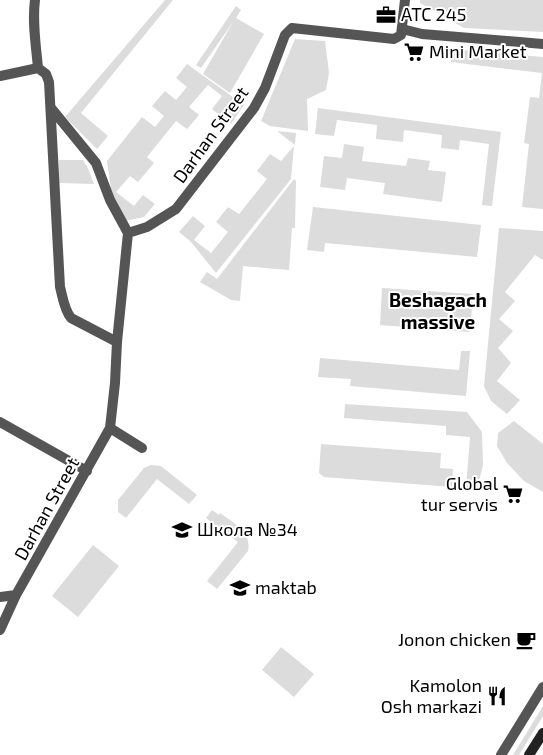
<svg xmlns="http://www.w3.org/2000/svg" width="543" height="755" font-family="'Exo 2',sans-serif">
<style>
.green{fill:#dcdcdc}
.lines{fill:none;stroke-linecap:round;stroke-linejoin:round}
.street{stroke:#555;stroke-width:10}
.secondary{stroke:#222;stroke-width:10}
.labels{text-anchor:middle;stroke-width:4;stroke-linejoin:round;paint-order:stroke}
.poi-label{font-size:18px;fill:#000;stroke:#fff;text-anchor:start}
.street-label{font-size:18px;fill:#000;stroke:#fff}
.neighbourhood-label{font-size:19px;font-weight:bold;fill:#000;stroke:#fff}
</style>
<rect width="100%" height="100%" fill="#fff"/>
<!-- green -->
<path class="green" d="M165 0H173L81 113 108 136 97 149 65 117Z
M420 0H543V32L464 28 420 3Z
M236 6 241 10 236 18 264 34 230 93 203 74 233 22 201 68 196 65Z
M295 39 325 41 329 73 326 90 307 99 308 131 270 126 261 121Z
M452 49 543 57V209L522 207 529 144 524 143 530 97 539 98 542 73 451 62Z
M187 64 244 105 231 124 212 109 222 96 208 85 189 107 199 115 187 129 176 121 147 157 154 163 138 182 130 176 116 192 134 206 143 195 155 204 144 217 125 221 114 210 107 161 142 117 155 127 164 116 152 106 165 91 176 100 187 87 176 78Z
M318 108 501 132 492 206 482 205 489 144 460 140 459 150 441 148 442 135 404 130 403 142 376 139 377 125 337 120 334 136 315 134Z
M277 131 296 133 295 145Z
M344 144 364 147 362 161 406 166 408 158 430 161 428 170 446 172 442 202 383 194 385 183 347 178 345 190 320 187 324 156 342 158Z
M294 146 291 179 216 273 191 242 179 232 193 216 205 226 194 240 211 253 228 232 216 222 228 207 239 214 267 179 257 171 270 154 281 161Z
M59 160H83L88 168 94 184 59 183Z
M294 179 296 181 295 228H292L289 270 243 266 240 301 231 300 200 282 207 272 217 279Z
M313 207 481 225 477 257 325 243 324 252 307 250Z
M499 228 543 231V260L535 255 505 292 515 301 499 319 513 331 498 348 511 363 497 381 520 400 507 414 491 401 484 386Z
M382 288 473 294 470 332 380 325Z
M461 351H470L466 396 350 386 351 379 318 377 320 358 459 370Z
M345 404 467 412 482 432 483 465 477 489 466 488 470 437 446 435V426L344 418Z
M514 421 543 444V492L524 481 507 463 497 446 498 433Z
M321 444 441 453 440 468 453 469 452 487 324 477 319 473Z
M151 465 161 466 197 495 189 504 157 479 126 518 118 512V500L144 468Z
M212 510 219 515 220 513C234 523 252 532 248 551L217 589 207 581 238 542 206 518Z
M93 545 119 566 78 617 52 596Z
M281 647 314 674 294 697 262 670Z
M543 706V716L519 755H513Z"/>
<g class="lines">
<!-- street -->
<path class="street" d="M35 0C32 22 36 45 38 68
M402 29 422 34 543 44
M38 68 46 74 49 82 60 287C63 298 64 309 71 318L117 342
M0 76 38 68
M51 108 96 163 110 200 128 233
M128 233 147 227 176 209 254 108 265 88 285 35 292 28 394 39 401 35 405 0
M0 422 87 471
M110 428 142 448
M0 597 16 595
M0 630 16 595 110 428 115 383 117 342 128 233
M501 755 543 687"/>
<!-- secondary -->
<path class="secondary" d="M529 755 543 733"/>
</g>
<!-- icons -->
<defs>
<symbol id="office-bare" viewBox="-9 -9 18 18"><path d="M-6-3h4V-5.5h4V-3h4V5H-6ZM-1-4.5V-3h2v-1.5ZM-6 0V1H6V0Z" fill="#000" stroke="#fff" stroke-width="2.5" paint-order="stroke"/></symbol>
<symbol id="supermarket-bare" viewBox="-9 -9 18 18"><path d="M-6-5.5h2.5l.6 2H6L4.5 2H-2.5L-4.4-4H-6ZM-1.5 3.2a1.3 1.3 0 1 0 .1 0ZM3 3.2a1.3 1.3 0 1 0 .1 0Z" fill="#000" stroke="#fff" stroke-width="2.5" paint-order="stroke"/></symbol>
<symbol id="school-bare" viewBox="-9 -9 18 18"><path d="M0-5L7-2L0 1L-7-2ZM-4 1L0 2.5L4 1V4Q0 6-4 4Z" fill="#000" stroke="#fff" stroke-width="2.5" paint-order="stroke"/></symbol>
<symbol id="cafe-bare" viewBox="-9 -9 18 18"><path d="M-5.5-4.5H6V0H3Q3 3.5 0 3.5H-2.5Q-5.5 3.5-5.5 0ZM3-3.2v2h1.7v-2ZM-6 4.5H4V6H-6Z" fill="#000" stroke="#fff" stroke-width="2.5" paint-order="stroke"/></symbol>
<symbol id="restaurant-bare" viewBox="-9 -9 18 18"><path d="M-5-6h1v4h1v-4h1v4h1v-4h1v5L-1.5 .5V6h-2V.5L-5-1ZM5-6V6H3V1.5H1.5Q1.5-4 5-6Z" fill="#000" stroke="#fff" stroke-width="2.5" paint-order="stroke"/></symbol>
</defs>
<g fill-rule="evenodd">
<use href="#office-bare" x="372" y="1" width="28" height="28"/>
<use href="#supermarket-bare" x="400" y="38" width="28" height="28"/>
<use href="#supermarket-bare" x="499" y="480" width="28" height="28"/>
<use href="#school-bare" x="168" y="516" width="28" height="28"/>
<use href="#school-bare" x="226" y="574" width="28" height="28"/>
<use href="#cafe-bare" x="512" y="626" width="28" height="28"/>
<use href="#restaurant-bare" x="483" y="682" width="28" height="28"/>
</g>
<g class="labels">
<!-- poi labels -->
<g class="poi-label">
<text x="401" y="21">АТС 245</text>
<text x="429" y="58">Mini Market</text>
<text x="498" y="490" text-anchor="end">Global<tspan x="498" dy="21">tur servis</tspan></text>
<text x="197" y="536">Школа №34</text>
<text x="255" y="594">maktab</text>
<text x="511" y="646" text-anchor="end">Jonon chicken</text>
<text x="482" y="692" text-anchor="end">Kamolon<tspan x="482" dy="21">Osh markazi</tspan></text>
</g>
<!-- street labels -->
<g class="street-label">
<text transform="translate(211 135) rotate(-54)" y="6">Darhan Street</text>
<text transform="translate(47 509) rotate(-61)" y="6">Darhan Street</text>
</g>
<!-- neighbourhood labels -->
<g class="neighbourhood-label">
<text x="438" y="307">Beshagach<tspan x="438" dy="22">massive</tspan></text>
</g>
</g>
</svg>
